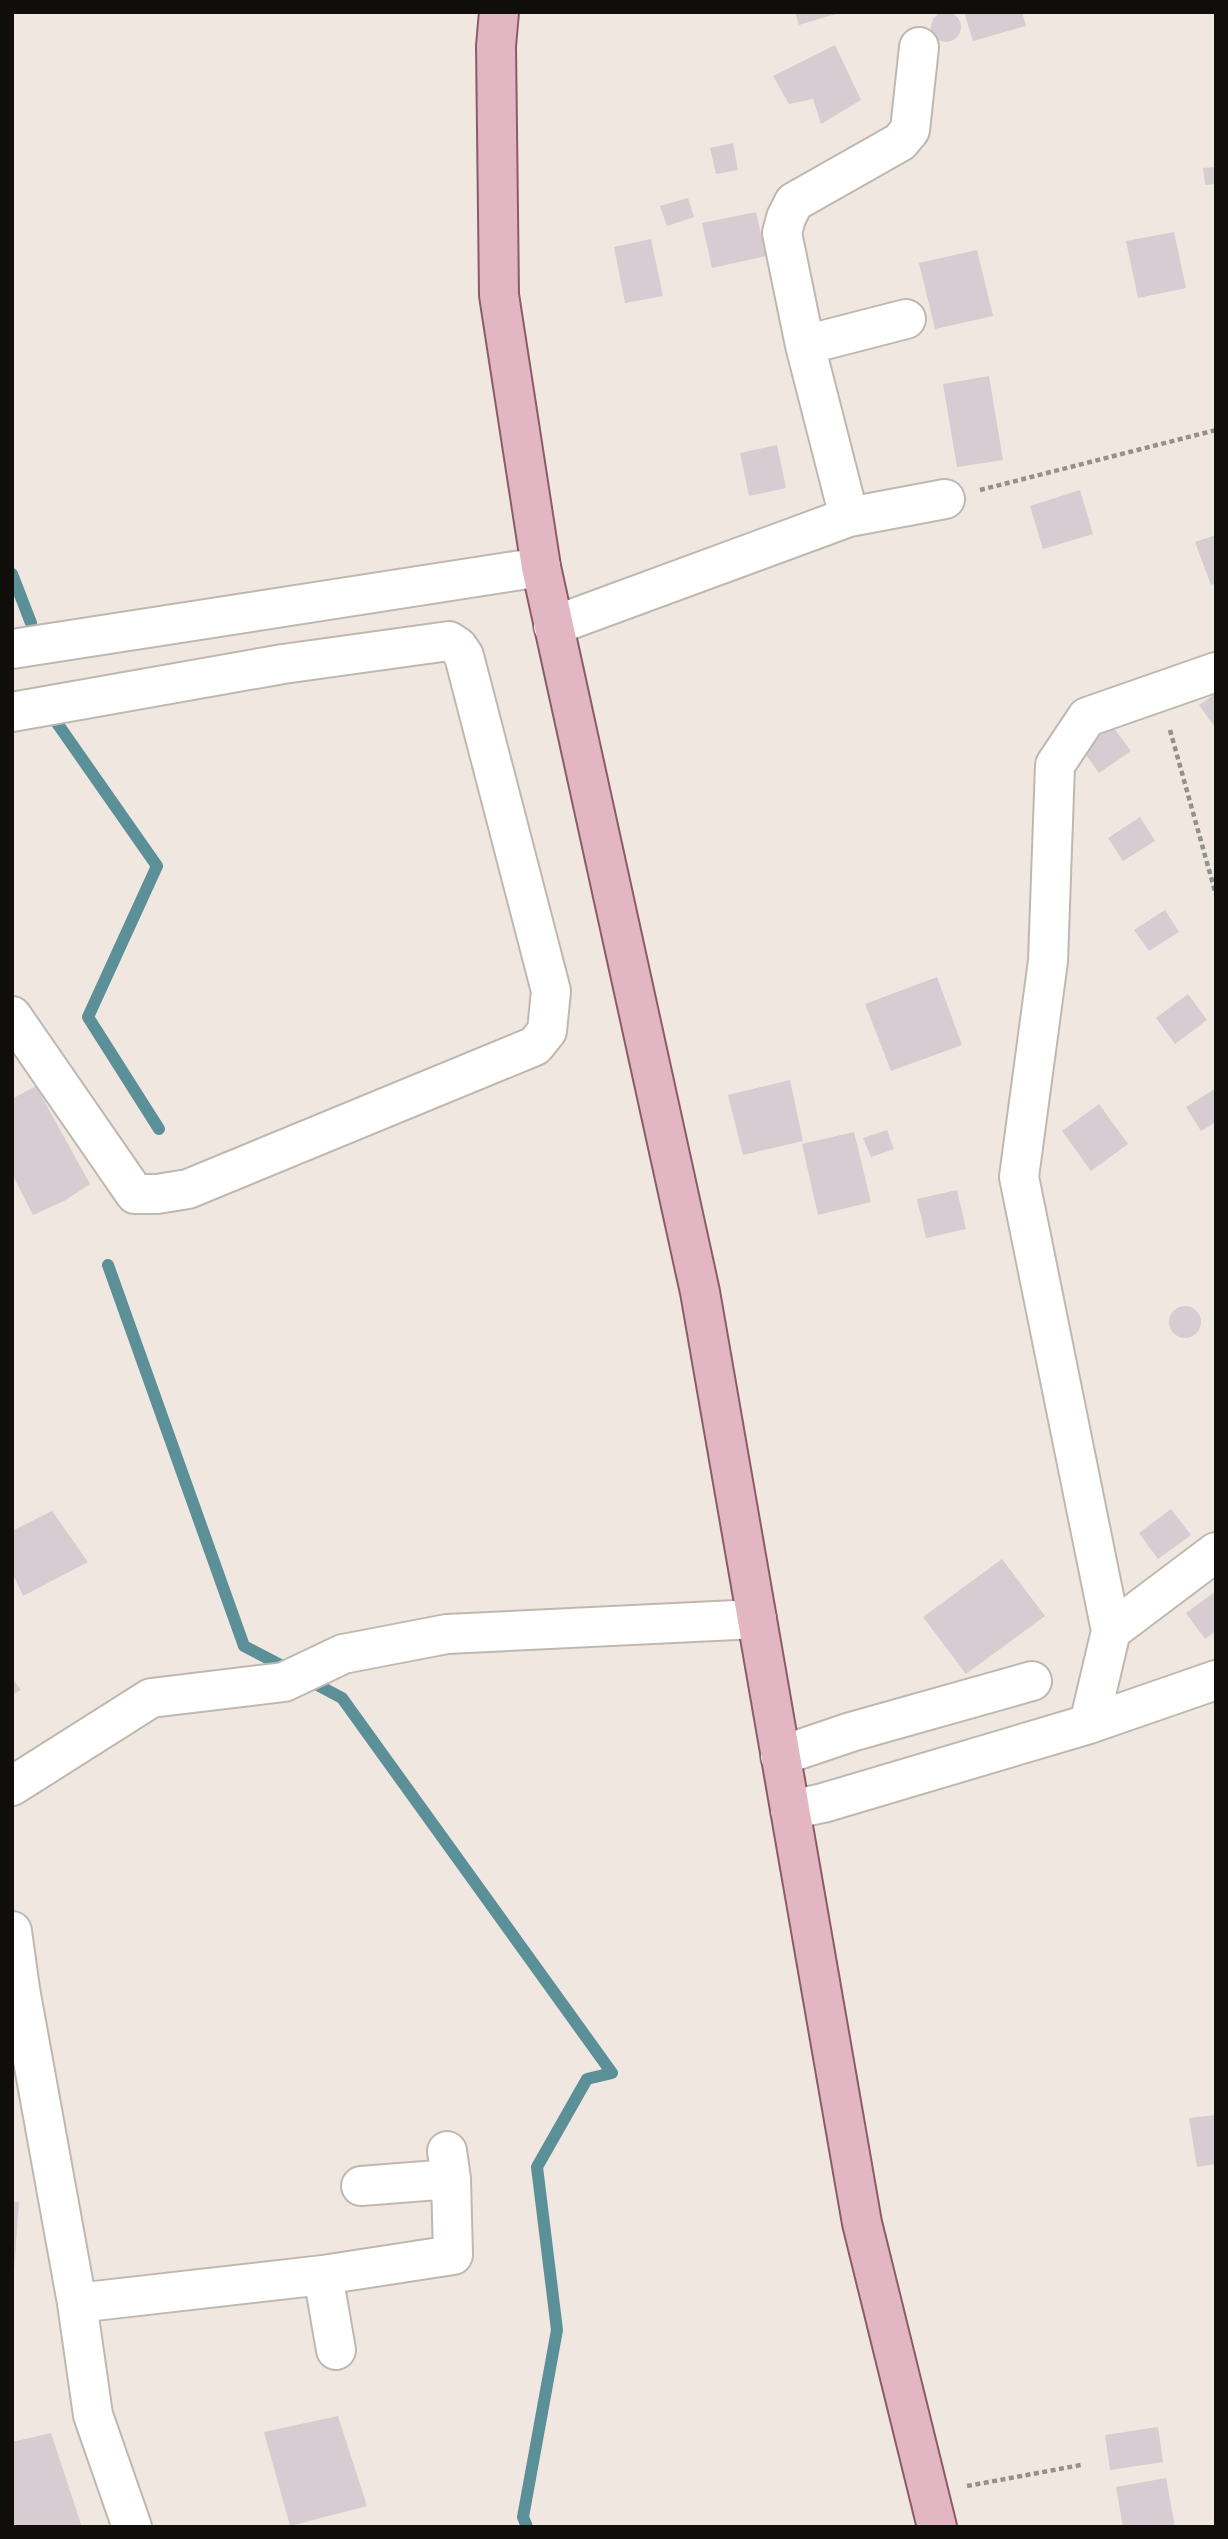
<svg xmlns="http://www.w3.org/2000/svg" width="1228" height="2539" font-family="'Noto Sans',sans-serif">
<style>
.lines{fill:none;stroke-linecap:round;stroke-linejoin:round}
.stream{stroke:#5c9098;stroke-width:12}
.building{fill:#d6ccd1}
.minor-casing{stroke:#bfb8b0;stroke-width:42}
.major-casing{stroke:#8c5b68;stroke-width:42}
.path{stroke:#95908a;stroke-width:4.5;stroke-dasharray:5 3.5;stroke-linecap:butt}
.minor{stroke:#fff;stroke-width:38}
.major{stroke:#e2b6c2;stroke-width:38}
</style>
<rect width="100%" height="100%" fill="#f0e8e0"/>
<g class="lines">
<!-- stream -->
<path class="stream" d="M12 574 31 623
M50 713 157 866 88 1017 159 1129
M108 1265 244 1646 292 1671
M308 1680 342 1698 612 2073 587 2079 537 2167 557 2330 523 2517 527 2527"/>
</g>
<!-- building -->
<path class="building" d="M931 27a15 15 0 1 1 30 0a15 15 0 1 1-30 0Z
M795 12H839V13L799 25Z
M964 12H1022L1026 26 973 41Z
M835 45 861 100 821 124 813 99 789 104 773 76Z
M733 143 738 170 716 174 710 148Z
M1216 167V184L1205 185 1203 168Z
M688 198 694 217 667 226 660 206Z
M756 212 766 256 712 268 702 223Z
M1174 232 1186 288 1138 298 1126 241Z
M651 239 663 296 625 303 614 247Z
M977 250 993 316 935 329 919 263Z
M989 376 1003 460 957 467 943 384Z
M777 445 786 488 749 496 740 453Z
M1080 490 1093 534 1043 549 1030 506Z
M1216 535V583L1211 585 1195 542Z
M1216 693V729L1199 705Z
M1113 727 1131 751 1099 773 1081 748Z
M1140 817 1155 841 1123 861 1108 838Z
M1165 910 1179 932 1149 951 1134 930Z
M937 977 962 1045 891 1071 865 1004Z
M1188 994 1207 1020 1175 1044 1156 1018Z
M790 1080 803 1141 743 1155 728 1095Z
M36 1086 90 1184 64 1201 33 1215 12 1174V1099Z
M1216 1088V1122L1201 1131 1186 1107Z
M1099 1104 1128 1144 1091 1171 1062 1131Z
M887 1130 894 1149 871 1157 863 1138Z
M854 1132 871 1202 818 1215 802 1144Z
M957 1190 966 1229 926 1238 917 1199Z
M1169 1322a16 16 0 1 1 32 0a16 16 0 1 1-32 0Z
M1171 1509 1191 1535 1158 1559 1139 1533Z
M52 1511 88 1562 23 1596 12 1572V1531Z
M1002 1559 1045 1616 966 1674 923 1617Z
M1216 1591V1631L1205 1639 1186 1613Z
M12 1678 21 1690 12 1695Z
M1216 2115V2164L1197 2167 1189 2118Z
M12 2202H19L14 2271H12Z
M338 2416 367 2506 290 2526 264 2432Z
M1158 2427 1163 2462 1110 2470 1105 2435Z
M51 2433 82 2527H12V2442Z
M1166 2478 1175 2527H1123L1116 2487Z"/>
<g class="lines">
<defs>
<path id="minor" d="M805 345 906 319
M849 517 805 345 782 233 786 218 794 202 900 142 910 130 919 47
M553 626 849 517 945 499
M12 649 541 567
M12 712 283 664 449 641 458 647 464 656 551 991 547 1031 535 1046 188 1189 157 1194H135L12 1016
M1111 1631 1216 1552
M1089 1724 1111 1631 1019 1177 1048 961 1055 765 1087 717 1216 672
M780 1756 851 1732 1032 1681
M12 1786 151 1698 284 1682 343 1654 447 1634 757 1619
M790 1810 823 1803 1089 1724 1216 1680
M12 1931 20 1989 77 2303 93 2415 132 2527
M361 2186 451 2179
M323 2275 336 2350
M77 2303 323 2275 453 2255 451 2179 447 2151"/>
<path id="major" d="M499 12 496 46 499 295 541 567 700 1292 862 2223 937 2527"/>
</defs>
<!-- minor casing -->
<use href="#minor" class="minor-casing"/>
<!-- major casing -->
<use href="#major" class="major-casing"/>
<!-- path -->
<path class="path" d="M980 490 1216 430
M1170 730 1216 895
M967 2486 1081 2465"/>
<!-- minor -->
<use href="#minor" class="minor"/>
<!-- major -->
<use href="#major" class="major"/>
</g>
<!-- border -->
<rect width="1228" height="2539" fill="none" stroke="#100e0b" stroke-width="28"/>
</svg>
